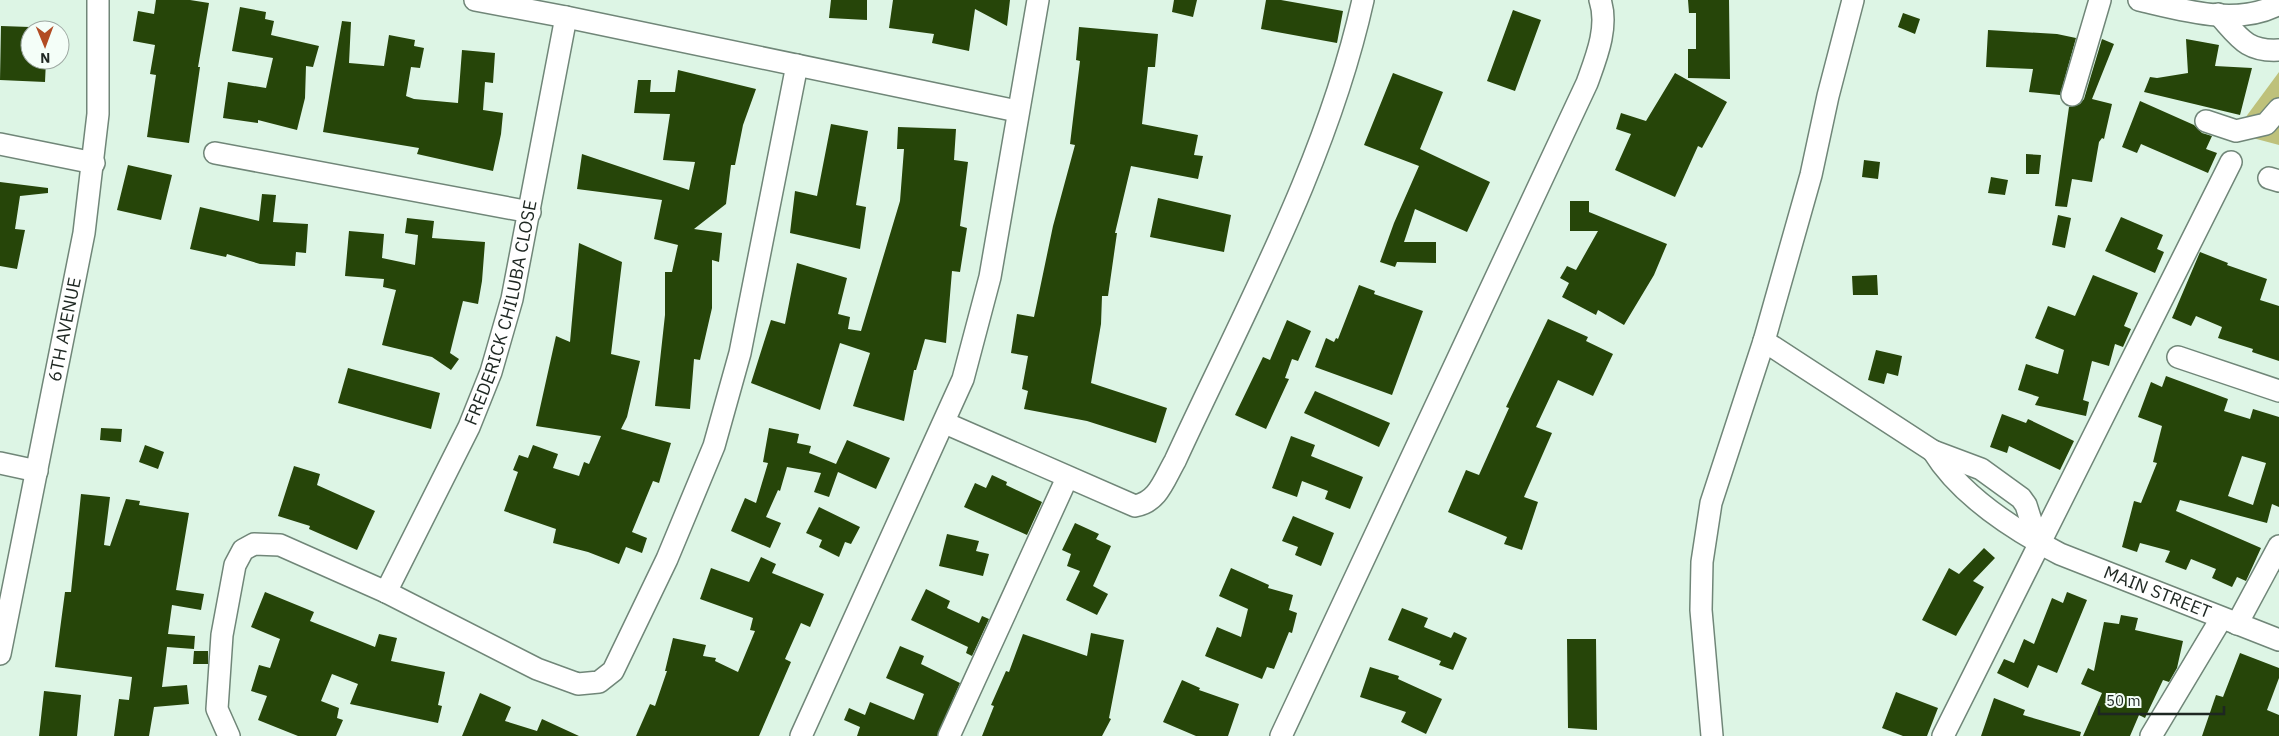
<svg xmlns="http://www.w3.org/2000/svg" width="2279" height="736" font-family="'IBM Plex Sans',sans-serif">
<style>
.green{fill:#bec17b}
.building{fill:#264509;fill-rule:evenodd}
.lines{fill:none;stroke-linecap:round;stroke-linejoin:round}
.minor-casing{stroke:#708678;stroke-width:24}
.minor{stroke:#fff;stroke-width:21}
.labels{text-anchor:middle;stroke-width:5;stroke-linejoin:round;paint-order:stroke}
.street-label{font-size:18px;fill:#1e2722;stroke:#f4fef8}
</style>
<rect width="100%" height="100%" fill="#ddf5e5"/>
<!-- green -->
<path class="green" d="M2279 72V145L2234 133Z"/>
<!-- building -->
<path class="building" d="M156 0H190L209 3 198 67H200L189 143 147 137 156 75 150 74 155 45 133 41 138 11 154 14Z
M831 0H867V20L829 18Z
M893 0H1010L1007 26 975 9 969 51 932 43 934 34 889 28Z
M1174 0H1197L1193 17 1172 12Z
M1266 0H1281L1343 11 1337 43 1261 29Z
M1688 0H1729L1730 79 1688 78V49H1696V13H1689Z
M240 7 266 12 265 19 274 21 271 35 319 46 313 67 306 66 305 98 297 130 258 120V123L223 118 228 82 266 88 273 58 232 51Z
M1513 10 1541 20 1515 91 1487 81Z
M1903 13 1920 19 1915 34 1898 27Z
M342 21 351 22 349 63 384 66 389 35 415 40 414 46 424 48 420 68 411 67 406 96 414 99 458 103 462 50 495 53 493 83 485 82 483 110 503 113 501 134 493 171 417 154 419 148 323 132Z
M1 26 30 27V60H46L45 82 0 80Z
M1079 27 1158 34 1155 67H1148L1142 124 1198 135 1194 155 1203 156 1198 179 1131 166 1115 233H1117L1108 296H1102L1101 324 1091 383 1167 408 1156 443 1087 421 1024 409 1028 391 1022 389 1028 356 1011 353 1017 314 1034 317 1053 226 1075 145 1070 144 1080 61 1076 60Z
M1988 30 2057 34 2076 38 2060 95 2029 92 2033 69 1986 67Z
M2102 39 2114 44 2092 99 2112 104 2104 139 2102 138 2099 142 2092 182 2072 179 2067 207 2055 206 2069 107 2080 104 2084 99Z
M2186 39 2219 45 2215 66 2252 68 2240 115 2144 92 2150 77 2157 78 2188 73Z
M678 70 756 89 743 125 735 165H731L726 204 694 229 722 233 719 262 712 260V308L700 360 694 359 690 409 655 406 665 315V272H672L678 245 654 239 662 200 577 189 582 154 689 190 695 162 663 160 670 114 634 113 638 80H651L650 92H675Z
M1393 73 1443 92 1420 149 1490 182 1467 232 1415 209 1404 242H1436V263L1397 262 1395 267 1380 262 1394 223 1419 166 1364 145Z
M1675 73 1727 102 1702 148 1698 146 1675 197 1615 170 1631 134 1616 129 1621 113 1646 121Z
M2140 101 2194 125 2202 133 2212 136 2206 149 2217 153 2208 173 2141 144 2137 153 2122 147Z
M831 124 868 131 856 205 866 207 860 249 790 233 795 191 817 196Z
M898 127 956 129 954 160 968 162 960 226 967 228 960 272 952 271 946 343 925 339 916 370H914L904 421 853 406 870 353 840 343 820 410 751 383 771 320 785 324 797 263 847 278 838 314 850 317 848 329 861 331 900 201 904 149H897Z
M2026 154 2041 155 2039 174H2026Z
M1864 160 1880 162 1878 179 1862 177Z
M128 165 172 175 161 220 117 210Z
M1991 177 2008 180 2005 195 1988 193Z
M0 182 48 188V193L20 196 15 229 25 230 17 269 0 266Z
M262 194 276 195 273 222 308 224 306 253 296 252 295 266 260 264 227 254 226 257 190 249 200 207 259 221Z
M1158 198 1231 215 1224 252 1150 237Z
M1570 201H1589V212L1667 244 1654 275 1624 325 1598 310 1596 315 1562 297 1569 283 1560 278 1567 266 1576 270 1598 231H1570Z
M2058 215 2071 218 2065 248 2052 245Z
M2121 217 2163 235 2157 249 2164 252 2155 273 2105 251Z
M407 218 434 221 432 238 485 242 482 281 478 304 463 301 450 353 459 359 451 370 432 357 382 345 396 290 383 287 384 279 345 276 349 231 384 234 382 258 415 265 418 235 405 233Z
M579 243 622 262 611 354 640 361 627 417 621 429 671 443 659 483 653 481 632 532 647 538 642 553 626 547 619 564 588 552 553 543 556 529 504 511 518 472 513 470 519 455 528 458 533 445 558 454 553 468 579 476 584 462 589 464 601 436 536 426 556 336 570 342Z
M2200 252 2228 263 2227 265 2267 279 2260 300 2279 306V361L2252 352 2253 349 2218 338 2222 327 2196 316 2191 326 2172 318Z
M1877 275 1878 295H1853L1852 276Z
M2093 275 2138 293 2124 326 2131 329 2123 347 2115 344 2109 366 2092 361 2083 400 2089 402 2086 416 2035 405 2039 397 2018 390 2026 364 2058 374 2064 350 2035 338 2048 306 2075 316Z
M1359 285 1375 291 1374 294 1423 311 1392 395 1315 367 1326 338 1334 342 1336 338 1338 339Z
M1548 319 1588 337 1586 341 1613 354 1593 396 1558 380 1536 427 1552 433 1524 497 1538 502 1522 550 1504 544 1507 537 1448 512 1466 470 1479 475 1509 408 1506 407Z
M1287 320 1311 331 1298 361 1292 359 1285 378 1289 379 1266 429 1235 415 1263 357 1270 360Z
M1876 350 1902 356 1898 376 1887 373 1884 384 1868 380Z
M348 368 440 393 431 429 338 403Z
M2166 376 2228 399 2224 411 2250 419 2253 409 2279 417V507L2272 504 2267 523 2180 500 2176 511 2261 548 2246 581 2237 577 2232 587 2212 578 2216 569 2191 559 2186 570 2165 562 2170 551 2140 543 2137 552 2122 547 2134 501 2141 503 2157 463 2153 462 2162 426 2138 417 2151 382 2162 387ZM2242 456 2266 463 2253 505 2228 496Z
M1315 391 1390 423 1379 447 1304 413Z
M2002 414 2026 423 2028 419 2074 441 2060 470 2009 446 2007 453 1990 447Z
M101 428 122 429 121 442 100 440Z
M769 428 799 434 797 443 811 446 809 453 836 464 847 440 890 458 876 489 838 472 829 497 814 492 821 473 787 467 780 491 778 490 766 517 781 523 770 548 731 531 745 498 756 503 768 463 763 462Z
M1291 436 1315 445 1311 456 1363 477 1350 509 1325 499 1328 491 1302 481 1297 497 1272 488Z
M145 445 164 452 158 469 139 462Z
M294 466 320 474 317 485 375 511 357 550 309 529 310 526 278 516Z
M992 475 1007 482 1006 485 1042 502 1027 535 964 507 975 483 986 488Z
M81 494 110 497 104 545 110 546 126 499 140 501 139 505 189 513 176 590 204 594 201 610 172 605 168 634 195 636 194 649 167 647 162 687 187 685 189 704 154 707 149 736H114L119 699 129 700 132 677 55 667 65 592H71Z
M819 507 860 527 851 544 845 542 839 557 819 547 822 540 806 533Z
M1293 516 1334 533 1321 566 1295 555 1298 547 1282 541Z
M1075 523 1099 534 1096 539 1111 546 1093 586 1108 594 1097 615 1066 600 1080 571 1067 566 1071 554 1062 550Z
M947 534 979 541 976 551 989 554 983 576 939 566Z
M1984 548 1995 558 1973 581 1984 587 1956 636 1922 620 1949 568 1959 574Z
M761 557 776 564 772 573 824 594 810 627 801 623 785 659 791 662 759 736H636L650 704 655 706 667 671H665L673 638 706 645 703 656 716 658 715 661 738 672 755 631 750 630 753 618 700 599 711 568 749 582Z
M1231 568 1269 585 1268 588 1293 595 1289 610 1297 613 1292 633 1289 632 1274 669 1267 667 1262 679 1205 656 1217 627 1241 637 1248 609 1219 596Z
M926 589 950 601 947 608 979 623 982 616 989 619 972 656 966 653 968 647 911 620Z
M265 592 314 612 310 621 375 647 379 634 397 638 391 661 445 672 438 705 442 706 438 723 350 704 358 684 332 674 321 701 339 708 337 718 343 720 336 736H298L258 720 267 696 251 691 259 665 270 668 280 639 251 627Z
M2067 592 2087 600 2057 673 2038 665 2028 688 1997 673 2004 659 2014 663 2024 639 2034 644 2052 598 2063 603Z
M1402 608 1428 618 1424 627 1451 638 1454 632 1467 638 1453 670 1439 665 1441 661 1388 640Z
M2121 615 2138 618 2135 630 2183 641 2177 668 2169 682 2163 680 2145 718 2139 715 2130 736H2083L2102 693 2081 684 2088 668 2094 671 2104 622 2119 624Z
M1091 633 1124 640 1109 718 1111 719 1102 736H982L994 706 991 705 1006 671 1009 672 1023 634 1087 656Z
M1567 639H1596L1597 730 1568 728Z
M900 646 924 656 921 664 960 683 937 736H857L860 727 844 720 849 708 865 715 870 702 914 720 924 694 886 678Z
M194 651H208V664H193Z
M2240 653 2279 668V678L2267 710 2279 715V736H2202L2216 695 2223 697Z
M1370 667 1399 676 1398 679 1442 699 1426 734 1401 722 1406 712 1360 697Z
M1182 680 1200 688 1199 690 1239 704 1228 736H1196L1163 722Z
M44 691 81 695 77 736H39Z
M1896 692 1938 708 1927 736H1903L1882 728Z
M480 693 511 707 505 721 537 731 542 719 579 736H462Z
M1994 698 2025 710 2023 715 2081 732 2080 736H1981Z"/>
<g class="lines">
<defs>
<g id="minor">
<path d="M475 0 566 17 1017 111"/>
<path d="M2139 0C2182 10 2238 27 2279 4"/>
<path d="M2218 14C2239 37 2246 52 2279 50"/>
<path d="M2072 95 2100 0"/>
<path d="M2206 121 2236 131 2266 124 2279 109"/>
<path d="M0 144 94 163"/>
<path d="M215 153 530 212"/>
<path d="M2269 178 2279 181"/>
<path d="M1764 341 1933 451 1981 469 2021 498 2026 505 2038 543"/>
<path d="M2178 357 2279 391"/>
<path d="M945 423 1135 506C1158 502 1164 480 1175 461 1244 311 1327 162 1363 0"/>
<path id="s1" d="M1933 451C1960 495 2014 530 2060 554L2279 640"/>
<path d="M0 463 37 471"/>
<path id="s2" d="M386 592 469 427 491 372 512 299 566 17"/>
<path d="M2237 624 2279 546"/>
<path id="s3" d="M0 654 84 233 98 114V0"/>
<path d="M229 736 217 709 222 635 235 565 243 550 254 544 280 545 386 592 537 669 578 684 599 682 613 671 667 559 714 446 740 353 797 65"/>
<path d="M801 736 963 379 990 277 1038 0"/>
<path d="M949 736 1067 478"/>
<path d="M1281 736 1587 83C1596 58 1609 27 1600 0"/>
<path d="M1712 736 1701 610 1702 562 1711 503 1764 341 1811 175 1828 96 1853 0"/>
<path d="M1943 736 2231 162"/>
<path d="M2151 736 2221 619"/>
</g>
</defs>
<!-- minor casing -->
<use href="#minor" class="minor-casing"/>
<!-- minor -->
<use href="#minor" class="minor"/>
</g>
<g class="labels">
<!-- street labels -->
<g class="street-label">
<text dy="6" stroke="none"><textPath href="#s2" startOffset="304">FREDERICK CHILUBA CLOSE</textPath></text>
<text dy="6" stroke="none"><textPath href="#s3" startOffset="331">6TH AVENUE</textPath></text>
<text dy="6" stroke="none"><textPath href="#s1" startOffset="270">MAIN STREET</textPath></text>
</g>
</g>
<!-- north arrow -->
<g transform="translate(45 45) rotate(179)"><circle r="24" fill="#f4fef8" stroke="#9ea8a2"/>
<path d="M0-4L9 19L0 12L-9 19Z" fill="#b24c24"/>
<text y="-8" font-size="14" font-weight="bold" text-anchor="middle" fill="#1e2722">N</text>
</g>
<!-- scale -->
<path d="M2099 706v8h125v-8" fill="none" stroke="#1e2722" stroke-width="2.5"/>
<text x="2106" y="706" font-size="15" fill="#1e2722" stroke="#f4fef8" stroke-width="4" paint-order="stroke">50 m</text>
</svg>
